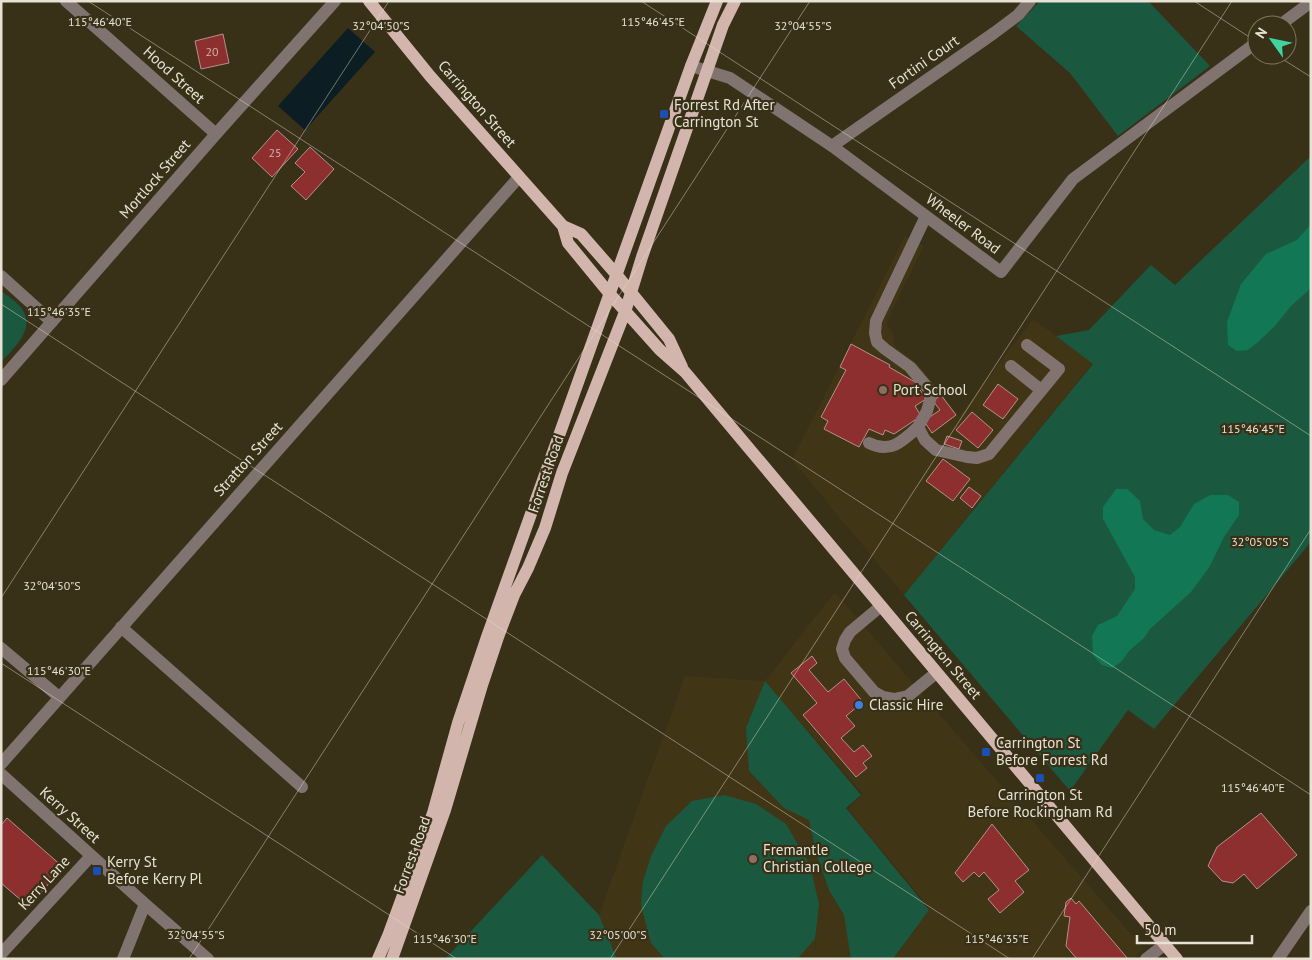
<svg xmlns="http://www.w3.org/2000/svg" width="1312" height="960" font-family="'PT Sans',sans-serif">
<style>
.built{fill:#403515}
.green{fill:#1a5940}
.forest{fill:#127754}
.water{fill:#0c1d23}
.building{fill:#8d2e2f;stroke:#b39290}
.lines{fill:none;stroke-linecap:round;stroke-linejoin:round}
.minor{stroke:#817470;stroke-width:12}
.major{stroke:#d2b6ad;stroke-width:12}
.ticks{fill:none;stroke:#e7e2d3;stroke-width:1;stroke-opacity:0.45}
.transit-dot{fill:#1a4fb4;stroke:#393018;stroke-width:2}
.education-dot{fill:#8d6e63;stroke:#393018;stroke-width:2}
.shop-dot{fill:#3f7fe0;stroke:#393018;stroke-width:2}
.labels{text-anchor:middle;stroke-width:4.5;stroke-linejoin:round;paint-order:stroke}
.number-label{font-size:12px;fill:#d0b5aa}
.street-label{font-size:15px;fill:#e7e2d3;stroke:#393018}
.poi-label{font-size:15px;fill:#e7e2d3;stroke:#393018;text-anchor:start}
.ticks-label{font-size:12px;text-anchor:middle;fill:#e7e2d3;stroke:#393018;stroke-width:4.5;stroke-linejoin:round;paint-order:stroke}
</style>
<rect width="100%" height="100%" fill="#393018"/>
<!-- built -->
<path class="built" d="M905 236 924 246 887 321V324L893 334 894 344 896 347 917 363 959 416 1033 319 1093 363 904 595 792 460Z
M835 592 946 722 1144 949 1132 959H894L930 909 848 809 863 794 801 723 861 795 846 808 929 910 893 959H617L599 915 685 676 765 681Z"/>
<!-- green -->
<path class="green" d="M1040 1H1148L1210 66 1118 136 1070 73 1016 26Z
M1311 156V542L1154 729 1128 710 1070 791 904 595 1093 364 1056 336 1089 330 1151 265 1175 285Z
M1 291C8 296 17 302 22 309 36 329 13 349 1 362Z
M765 681 861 795 846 808 929 910 893 959H851L844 915 829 890 816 853 809 820 784 808 749 771 746 728Z
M724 795 756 804 786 824 810 865 819 904 815 939 797 959H665L651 943 641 905 643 881 651 856 666 826 692 801Z
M542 855 599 915 617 959H445Z"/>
<!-- forest -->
<path class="forest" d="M1311 224V288L1291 306 1274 327 1258 342 1248 350 1237 351 1228 345 1227 322 1241 284 1266 254 1297 240Z
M1116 489H1127L1140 501 1143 519 1154 530 1170 535 1180 527 1194 504 1210 495H1228L1239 502V515L1224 537 1210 566 1191 592 1150 629 1144 638 1130 650 1121 662 1112 668 1102 665 1093 655 1092 636 1098 625 1117 616 1135 589V577L1103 519V507Z"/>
<!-- water -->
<path class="water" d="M348 28 375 52 305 130 278 106Z"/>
<!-- building -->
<path class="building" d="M223 34 229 63 201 69 195 41Z
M277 130 298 149 272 177 252 158Z
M310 147 334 169 306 200 291 186 305 172 295 163Z
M851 344 890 365 889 367 915 382 926 399 915 406 921 416 894 434 885 430 883 435 869 429 859 447 824 429 828 421 821 417 846 370 840 367Z
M998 384 1018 399 1003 419 983 405Z
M941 395 956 415 932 433 924 421 940 410 933 401Z
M972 412 993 430 978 448 956 430Z
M947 436 962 441 959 449 944 444Z
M943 459 970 479 953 501 926 481Z
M969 487 981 496 972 508 960 498Z
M812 656 817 663 809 670 828 692 844 679 863 702 846 716 855 726 841 738 854 752 863 745 872 756 863 763 867 768 856 777 803 715 817 703 791 673Z
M1261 813 1297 855 1257 889 1244 874 1233 883 1222 881 1208 866 1217 847Z
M7 818 63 867 29 907 1 883V825Z
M992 824 1029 870 1015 881 1024 892 1000 913 988 899 999 890 984 872 979 877 974 872 963 882 955 873Z
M1071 898 1076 904 1079 901 1128 959H1077L1066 946 1070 917 1064 916 1066 902Z"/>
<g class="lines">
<!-- minor -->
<path class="minor" d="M66 1 216 134
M1280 25 1311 2
M691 66 730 78 832 146 1001 272 1073 179 1257 42
M832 146 994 33 1018 15 1030 1
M926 216 876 321 875 333 877 342 885 349 910 367 932 393 927 411 918 427 925 440 936 450 967 457 977 458 989 454 1059 369 1027 345
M1 276 52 322
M1011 366 1041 390
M1 380 216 134 335 1
M869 443C890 454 903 441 918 427
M881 606 850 632 845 640 842 649 845 658 874 692 883 697 894 699 908 696 936 673
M121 627 302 787
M1 648 59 697
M1 764 519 177
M1 774 145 904 208 959
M1 954 91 856
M123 959 145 904
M1146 959 1164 945
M1278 959 1311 911"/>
<!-- major -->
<path class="major" d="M369 1 430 76 563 226 568 243 609 293 660 350 685 372 1177 959
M563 226 581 234 616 274 669 339 682 367
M378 959 388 936 433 813 458 723 487 637 691 66 717 1
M392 959 445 810 482 685 498 637 514 595 528 568 545 528 562 473 625 312 642 257 723 25 735 1"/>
</g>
<!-- ticks -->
<path class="ticks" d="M88 1 1311 795M641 1 1311 436M1194 1 1257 42M1276 55 1311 77M1 304 1010 959M1 598 389 1M1 663 457 959M189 959 810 1M610 959 1232 1M1032 959 1311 529"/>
<!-- markers -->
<g class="transit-dot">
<rect x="659" y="109" width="10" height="10" rx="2.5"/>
<rect x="981" y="747" width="10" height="10" rx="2.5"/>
<rect x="1035" y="773" width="10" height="10" rx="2.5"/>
<rect x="92" y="866" width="10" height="10" rx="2.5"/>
</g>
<g class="education-dot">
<circle cx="883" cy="390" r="5"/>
<circle cx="753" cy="859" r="5"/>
</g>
<circle class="shop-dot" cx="859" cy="705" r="5"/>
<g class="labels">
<!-- number labels -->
<g class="number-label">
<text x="212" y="56">20</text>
<text x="275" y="157">25</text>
</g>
<!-- street labels -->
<g class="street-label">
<text transform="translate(924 62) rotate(-35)" y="5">Fortini Court</text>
<text transform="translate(174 75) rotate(42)" y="5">Hood Street</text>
<text transform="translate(477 104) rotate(49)" y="5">Carrington Street</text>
<text transform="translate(155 179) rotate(-49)" y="5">Mortlock Street</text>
<text transform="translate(963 224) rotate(37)" y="5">Wheeler Road</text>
<text transform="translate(248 459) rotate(-48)" y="5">Stratton Street</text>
<text transform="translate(546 474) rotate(-71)" y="5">Forrest Road</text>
<text transform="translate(943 655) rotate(50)" y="5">Carrington Street</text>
<text transform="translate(70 815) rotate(42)" y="5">Kerry Street</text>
<text transform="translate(412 855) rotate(-70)" y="5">Forrest Road</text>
<text transform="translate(44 883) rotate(-47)" y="5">Kerry Lane</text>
</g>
<!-- poi labels -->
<g class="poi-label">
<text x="674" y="110">Forrest Rd After<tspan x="674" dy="17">Carrington St</tspan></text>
<text x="893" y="395">Port School</text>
<text x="869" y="710">Classic Hire</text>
<text x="996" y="748">Carrington St<tspan x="996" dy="17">Before Forrest Rd</tspan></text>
<text x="1040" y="800" text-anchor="middle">Carrington St<tspan x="1040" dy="17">Before Rockingham Rd</tspan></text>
<text x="763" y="855">Fremantle<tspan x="763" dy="17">Christian College</tspan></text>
<text x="107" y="867">Kerry St<tspan x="107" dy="17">Before Kerry Pl</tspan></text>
</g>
</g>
<g class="ticks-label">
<text x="100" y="26">115°46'40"E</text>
<text x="653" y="26">115°46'45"E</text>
<text x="381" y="30">32°04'50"S</text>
<text x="803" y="30">32°04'55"S</text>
<text x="59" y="316">115°46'35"E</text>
<text x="1253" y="433">115°46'45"E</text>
<text x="1260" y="546">32°05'05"S</text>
<text x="52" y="590">32°04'50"S</text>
<text x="59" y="675">115°46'30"E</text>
<text x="1253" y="792">115°46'40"E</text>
<text x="196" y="939">32°04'55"S</text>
<text x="618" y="939">32°05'00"S</text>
<text x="445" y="943">115°46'30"E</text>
<text x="997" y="943">115°46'35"E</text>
</g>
<!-- border -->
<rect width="1312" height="960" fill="none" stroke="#e7e2d3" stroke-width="5"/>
<!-- north arrow -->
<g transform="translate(1272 40) rotate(303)"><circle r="24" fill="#393018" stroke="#7f7763"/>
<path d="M0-4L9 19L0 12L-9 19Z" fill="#41d4a1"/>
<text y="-8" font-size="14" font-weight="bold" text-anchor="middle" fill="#e7e2d3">N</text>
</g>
<!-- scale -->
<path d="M1137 935v8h115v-8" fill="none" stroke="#e7e2d3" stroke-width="2.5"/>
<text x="1144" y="935" font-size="15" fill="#e7e2d3" stroke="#393018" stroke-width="4" paint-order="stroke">50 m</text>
</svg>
